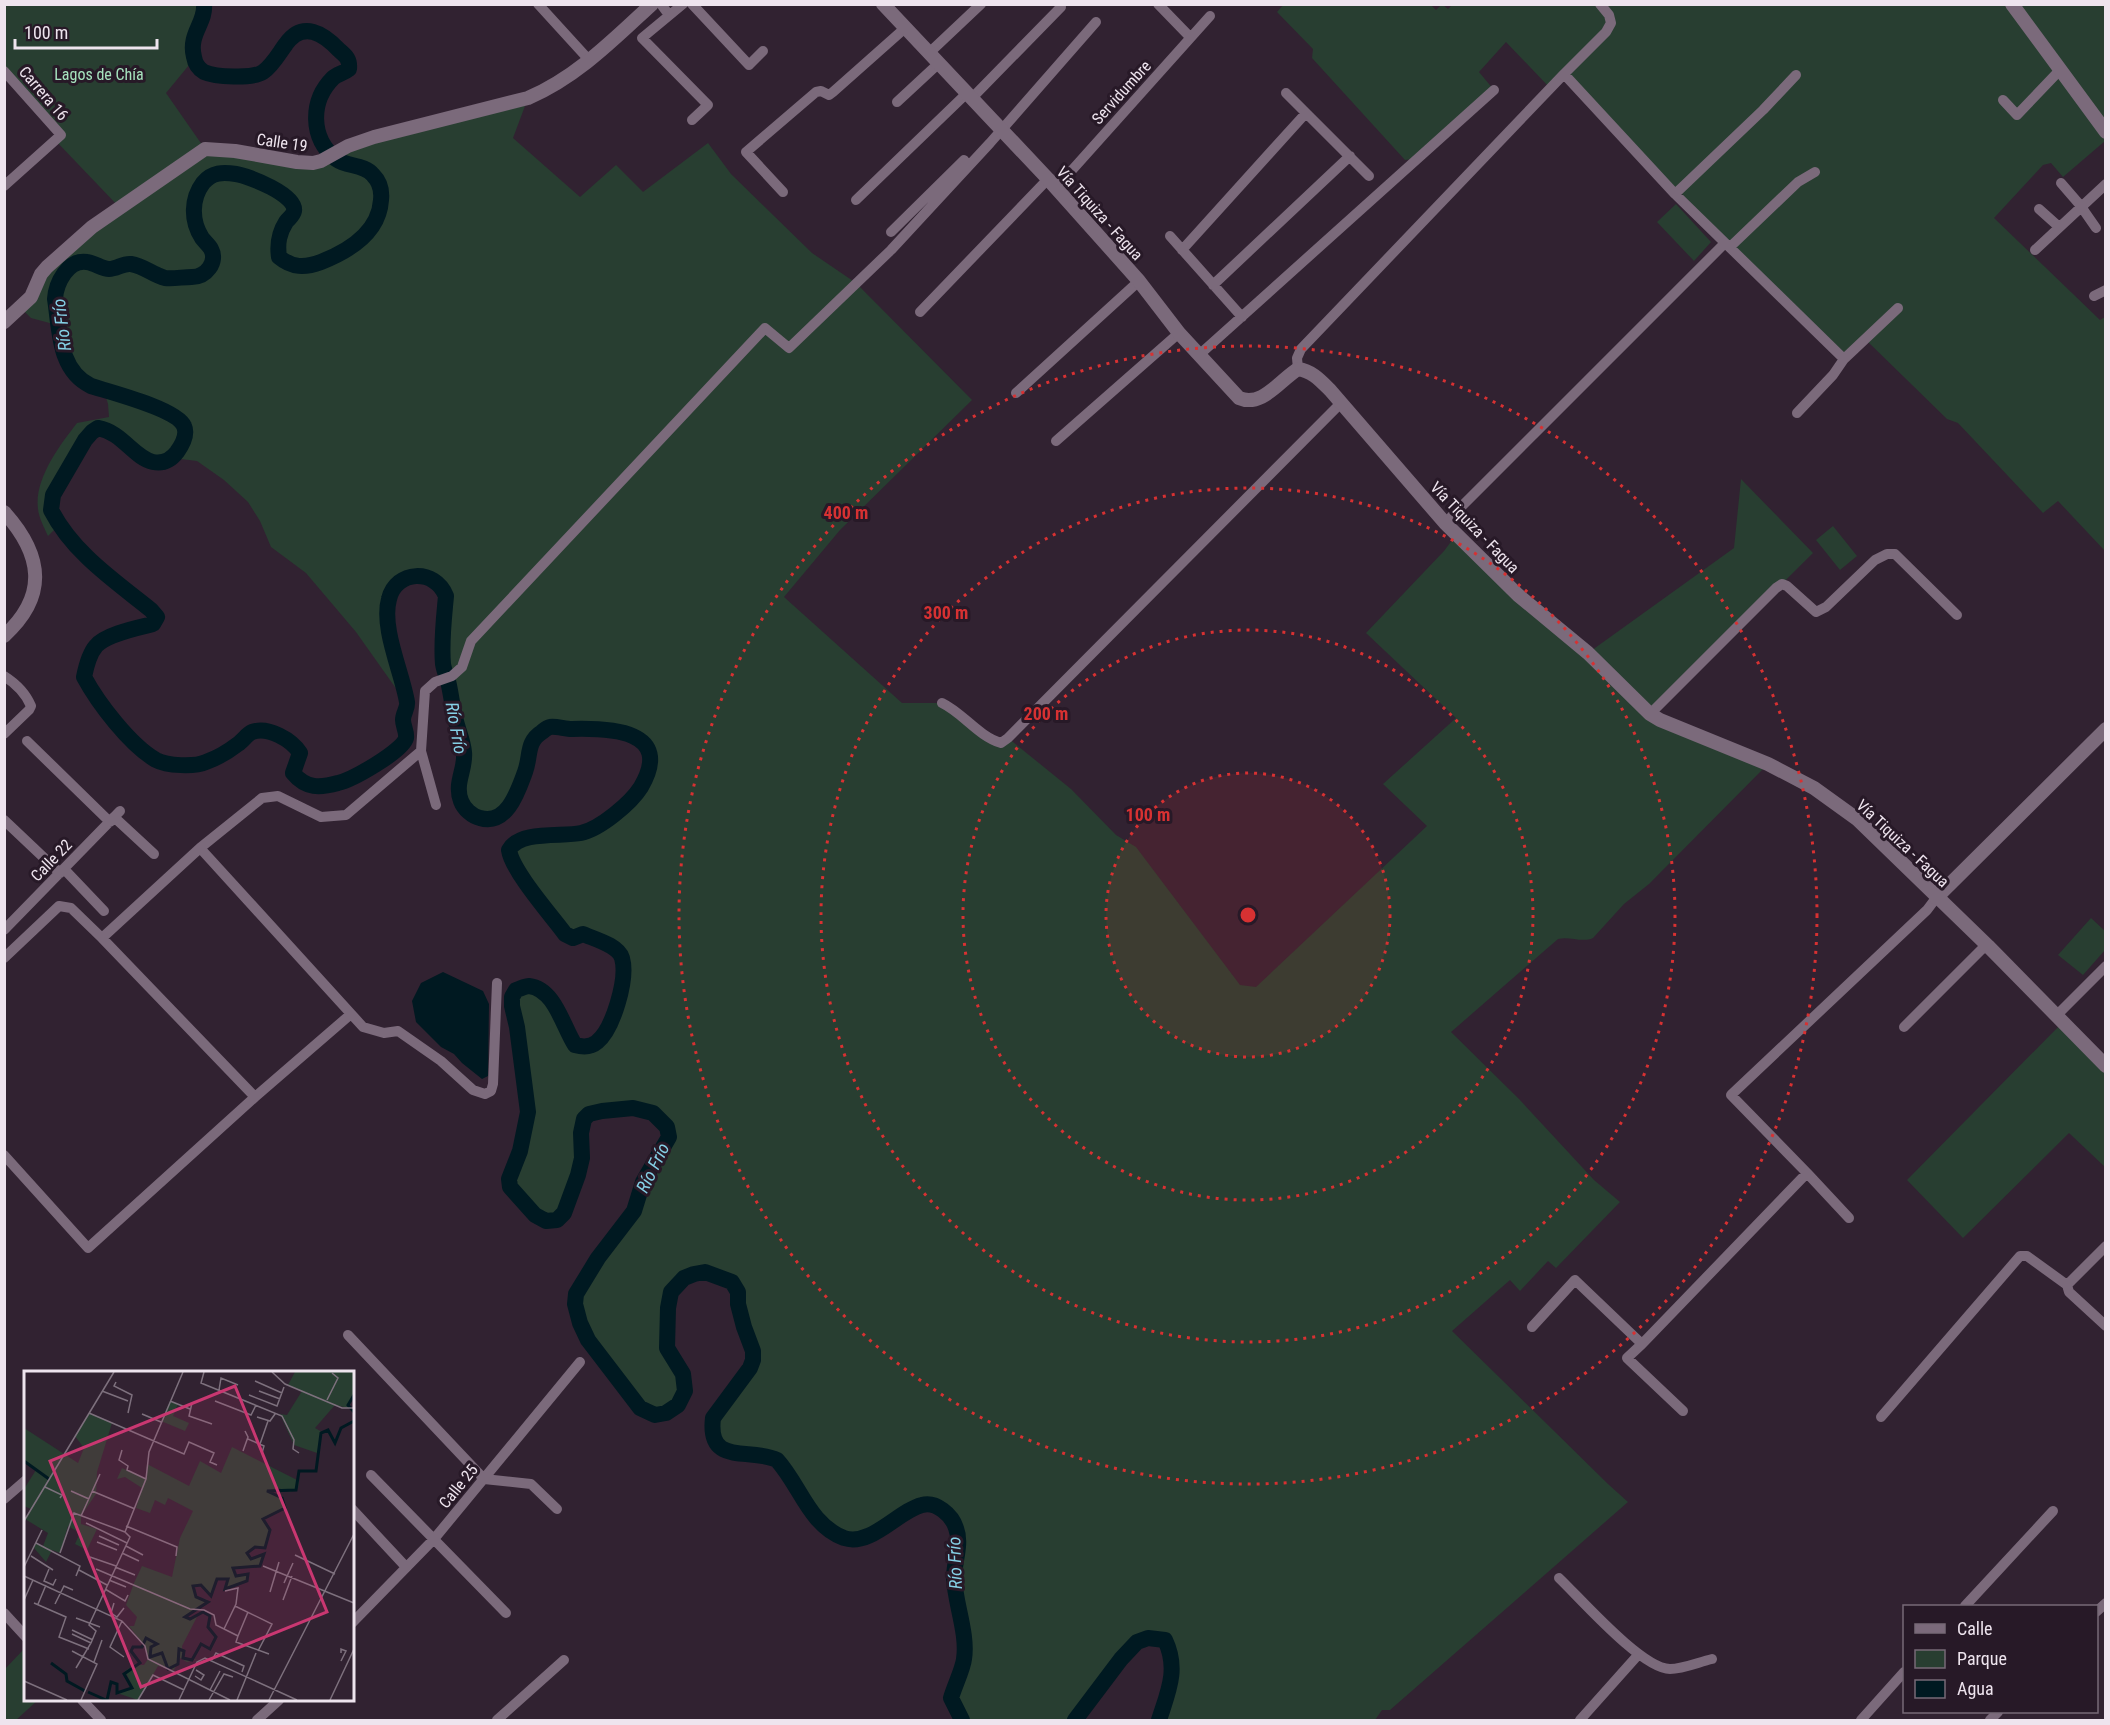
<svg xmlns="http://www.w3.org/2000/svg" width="2110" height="1725" font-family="'Roboto Condensed',sans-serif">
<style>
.green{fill:#283e31}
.water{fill:#001921}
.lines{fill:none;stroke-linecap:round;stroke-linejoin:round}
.river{stroke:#001921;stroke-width:16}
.minor{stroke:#7b6a7b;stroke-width:10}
.tertiary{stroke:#7b6a7b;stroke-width:14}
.ring{fill:none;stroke:#d73132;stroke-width:3;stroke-dasharray:3 6}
.labels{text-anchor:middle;stroke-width:6;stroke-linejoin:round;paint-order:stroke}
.park-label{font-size:16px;fill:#a6e3be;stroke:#271927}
.street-label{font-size:16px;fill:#eee4ee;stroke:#271927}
.water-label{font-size:18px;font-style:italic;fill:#85d0e6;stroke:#271927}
.inset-river{fill:none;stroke:#001921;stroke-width:3}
.inset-road{fill:none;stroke:#7d707d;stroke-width:1.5}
.view{fill:#c93771;fill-opacity:0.15;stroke:#c93771;stroke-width:3}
.inset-edge{fill:none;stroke:#eee4ee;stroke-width:3}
.centre{fill:#d73132;stroke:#271927;stroke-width:3}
.ring-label{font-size:18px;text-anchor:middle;font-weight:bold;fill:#d73132;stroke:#271927;stroke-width:6;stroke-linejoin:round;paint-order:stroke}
</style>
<rect width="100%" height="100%" fill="#312231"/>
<!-- green -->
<path class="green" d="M1284 4H1430L1436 10 1442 4 1448 9 1453 4 2105 5V141L2063 177 2051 163 2043 165 1994 218 2100 320 2105 317V551L2058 501 2043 513 1958 423 1947 419 1865 339 1844 359 1564 74 1550 88 1506 42 1479 72 1494 90 1419 158 1405 160 1312 58 1313 49 1277 12Z
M4 5H204C205 16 198 22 194 33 192 41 193 50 194 59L166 93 205 149 297 162 348 146 528 98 513 138 580 197 616 165 643 192 708 143 731 174 812 253 856 283 972 400 840 530 784 597 902 703H942L992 740 1008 738 1071 789 1116 835 1136 847 1240 985 1256 987 1427 826 1383 784 1456 718 1366 633 1444 551 1456 535 1588 653 1734 548 1741 479 1813 553 1651 714 1768 764 1649 884 1624 904 1593 938C1582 943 1570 936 1558 939L1451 1032 1519 1099 1594 1180 1620 1202 1556 1268 1548 1261 1520 1291 1510 1280 1452 1331 1608 1484 1628 1502 1390 1710H1382L1375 1720H1159C1168 1692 1180 1669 1165 1640 1156 1639 1145 1636 1137 1642 1119 1654 1090 1701 1075 1720H962L951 1698C954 1687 963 1669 964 1659 968 1635 955 1602 954 1578 954 1562 962 1544 956 1528 952 1515 936 1501 922 1505 898 1511 871 1547 844 1538 809 1525 800 1485 777 1460 749 1447 707 1467 713 1418L750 1368 753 1360V1351L744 1327 738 1304V1292L732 1282 706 1272 694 1274 684 1278 671 1292 668 1308 667 1348 683 1374 685 1391 678 1405 666 1413 655 1415 640 1408 588 1340 580 1323 575 1304 576 1294 598 1258 634 1211 643 1182 669 1137 667 1127 653 1113 633 1108 602 1111 589 1114 584 1119 581 1133 582 1158 578 1175 564 1213 557 1220 546 1221 535 1215 510 1187 509 1179 520 1151 528 1112 517 1027 512 1006V997L516 990C520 989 525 986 529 986 555 988 563 1027 574 1045 582 1047 590 1048 597 1043 613 1029 628 979 622 959 618 945 595 939 583 934L573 938 565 934C551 915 512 871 509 850 520 830 562 837 581 833 600 829 631 803 641 787 674 730 610 728 572 729 565 729 556 726 550 727 527 731 531 756 525 772 518 791 507 826 480 818 472 816 464 809 461 800 454 783 466 769 464 752 463 740 457 728 455 717 452 705 451 693 448 681 446 675 444 670 443 664 441 642 444 618 446 596 432 561 389 575 387 609 386 638 400 675 407 704L356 632 306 573 271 547 260 521 248 502 224 480 197 461 173 458 164 462H153L145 458 115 434 98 428 92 432 85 440 69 465 51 502V510L60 524 48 536C44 527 39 518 38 509 34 479 60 445 77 423L109 417 108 404 104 391C68 379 64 359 57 325L31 318 21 308 41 274 120 208 55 140 61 135 5 71Z
M1676 204 1711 242 1694 261 1657 222Z
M1833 526 1857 556 1840 570 1816 540Z
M2091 918 2105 931V950L2083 975 2058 955Z
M2063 1022 2105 1064V1167L2069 1133 1963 1238 1907 1180Z
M23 1650 26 1652V1700H38L16 1720H5V1669Z"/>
<!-- water -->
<path class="water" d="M443 972 483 991 489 1004 488 1076 482 1079 462 1063 454 1054 441 1047 416 1022 412 1001 421 983Z"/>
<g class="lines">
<!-- river -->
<path class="river" d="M204 4C206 23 188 34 194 57 195 63 199 69 204 72 215 77 253 79 263 72 273 65 279 53 286 44 303 20 324 34 339 50 346 56 350 59 349 69 344 73 337 74 333 78 310 101 310 138 336 159 347 167 364 164 373 175 380 182 382 191 381 200 379 233 349 251 321 262 305 268 292 268 279 257 277 243 279 233 286 222 289 218 293 216 294 211 297 195 249 176 236 174 223 172 212 172 203 183 191 199 191 221 202 238 205 242 209 245 211 249 218 262 206 277 192 277 183 277 173 279 165 278 153 275 144 266 131 264 123 263 117 269 109 269 102 269 95 263 87 262 68 259 56 283 55 299 60 330 58 370 91 386 110 392 177 409 184 426 188 435 182 445 177 452 171 460 163 464 153 462 134 458 122 432 98 428L92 432 85 440 53 495 51 510C73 553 115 581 151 610L157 617 153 624C137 628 106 634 96 646 89 654 86 667 84 677 98 703 130 745 156 760 167 766 195 767 206 762 217 758 229 751 238 744 243 741 247 734 252 732 268 726 292 740 300 753L293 773C306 789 320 788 338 783 352 780 403 751 406 738 407 732 403 726 403 720 403 713 408 708 407 702 402 672 381 628 389 599 396 570 435 568 446 596 444 618 441 642 443 664 444 670 446 675 448 681 451 693 452 705 455 717 457 728 463 740 464 752 466 769 454 783 461 801 464 809 472 816 480 818 507 826 518 791 525 772 531 756 526 742 542 732 543 731 548 727 550 727 556 726 565 729 572 729 610 728 674 730 641 787 631 803 600 829 581 833 562 837 520 830 509 850 512 871 551 915 565 934L573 938 583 934C594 939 618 945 622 958 628 979 613 1029 597 1042 590 1048 582 1047 575 1045 563 1027 555 989 529 986 525 986 520 989 516 990L512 997V1006L517 1027 528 1112 520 1151 509 1179 510 1187 535 1215 546 1221 557 1220 564 1213 578 1175 582 1158 581 1133 584 1119 589 1114 602 1111 633 1108 653 1113 667 1127 669 1137 643 1182 634 1211 598 1258 576 1294 575 1304 580 1323 588 1340 640 1408 655 1415 666 1413 678 1405 685 1391 683 1374 667 1348 668 1308 671 1292 684 1278 694 1274 705 1272 732 1282 738 1292V1304L744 1327 753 1351V1360L750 1368 713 1418C707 1467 750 1447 777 1460 800 1485 809 1525 844 1538 871 1547 898 1511 922 1505 936 1501 952 1515 956 1528 962 1544 954 1562 954 1578 955 1603 968 1634 964 1659 963 1669 954 1687 951 1698L962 1720
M1075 1720 1121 1659 1137 1642 1148 1638 1165 1640C1179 1669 1168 1692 1159 1720"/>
<!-- minor -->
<path class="minor" d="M538 4 590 61
M661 4 669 15
M683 4 642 38 708 105 692 120
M692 4 749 65 763 51
M1158 4 1190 37
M928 54 981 4
M4 71 61 135 4 186
M1564 74 1675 194 1844 359
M1286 93 1369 176
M971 99 1061 7
M2003 100 2017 115 2059 71
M897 102 938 64
M2061 183 2080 205 2096 228
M1056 188 1210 16
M783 192 746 152 816 92 821 91 829 95 833 92 904 29
M1675 194 1763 110 1796 75
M856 200 966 94
M2039 209 2058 226
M891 232 964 160
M1170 236 1242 317
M1730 247 1798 182 1815 172
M1182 250 1306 113
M2035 250 2106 184
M1213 285 1350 156
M2094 296 2106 290
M920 312 1048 179
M1199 355 1494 90
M1298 369 1297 358 1301 349 1564 74 1606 32 1611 23 1609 15 1600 4
M1016 393 1139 281
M1797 413 1833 375 1844 359 1898 308
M1056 441 1179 333
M1445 523 1725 243
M4 676C15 683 26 694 31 706L29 710 4 734
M942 703C963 713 978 736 1001 743L1008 738 1341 403
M1650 714 1776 588 1782 584 1787 586 1816 612 1826 607 1875 560 1887 554H1895L1957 615
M27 741 110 822
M421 751 436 805
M114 817 154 854
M4 820 60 873
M200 848 363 1027 384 1033 398 1031 441 1061 473 1090 485 1094 491 1091 493 1084 497 983
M64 869 104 911
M4 930 120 811
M102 938 255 1097
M4 958 59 906 71 908 102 938 200 848 262 798 278 796 321 817 346 815 421 751 425 691 435 682 452 676 462 667 471 641 765 328 789 348 891 250 990 143 1096 22
M2057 1015 2106 966
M1904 1027 1981 950 1988 946
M4 1155 88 1248 255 1097 351 1014
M1807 1173 1849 1218
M2067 1285 2106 1246
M1532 1327 1575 1280 1642 1344 1807 1173 1731 1095 1927 910 1936 898
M348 1335 484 1479 531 1484 557 1509
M1642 1344 1627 1358 1683 1411
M1881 1417 2020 1256H2027L2067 1285 2069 1292 2106 1326
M371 1475 506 1613
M4 1499 26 1480
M352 1509 406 1567
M1559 1578C1581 1599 1642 1669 1670 1669 1683 1669 1699 1662 1712 1659
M1965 1606 2053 1511
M2096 1612 2106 1603
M4 1613 26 1637
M352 1623 434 1539 580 1362
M82 1700 101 1720
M257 1720 279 1700
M497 1720 564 1660
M1580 1720 1638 1655
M1861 1720 1904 1672
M1990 1720 1998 1712"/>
<!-- tertiary -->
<path class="tertiary" d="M883 4 1048 179 1139 281 1179 333 1239 398C1262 408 1280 380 1298 369 1312 371 1320 380 1330 390L1445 523 1518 595 1588 653 1650 714 1660 720 1768 764 1814 788 1857 819 1988 946 2106 1066
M2012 4 2106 132
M4 322 31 297 41 274 47 267 92 227 205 149 235 151 297 162 313 163 321 161 348 146 374 137 528 98C577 77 614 39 652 4
M4 512C42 554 49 595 4 636
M1936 898 2106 729"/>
</g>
<!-- distance rings -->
<circle cx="1248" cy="915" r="142" fill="#d73132" fill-opacity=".12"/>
<g class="ring">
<circle cx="1248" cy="915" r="142"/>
<circle cx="1248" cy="915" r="285"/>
<circle cx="1248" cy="915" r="427"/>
<circle cx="1248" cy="915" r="569"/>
</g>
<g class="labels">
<!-- park labels -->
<g class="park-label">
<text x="99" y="80">Lagos de Chía</text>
</g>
<!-- street labels -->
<g class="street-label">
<text transform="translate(1121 92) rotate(-48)" y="6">Servidumbre</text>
<text transform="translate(44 93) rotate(49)" y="6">Carrera 16</text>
<text transform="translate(282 142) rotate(8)" y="6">Calle 19</text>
<text transform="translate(1100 213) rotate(48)" y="6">Vía Tiquiza - Fagua</text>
<text transform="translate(1475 527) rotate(46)" y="6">Vía Tiquiza - Fagua</text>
<text transform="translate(1903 843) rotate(43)" y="6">Vía Tiquiza - Fagua</text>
<text transform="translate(51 860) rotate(-46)" y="6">Calle 22</text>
<text transform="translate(458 1486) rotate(-51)" y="6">Calle 25</text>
</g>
<!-- water labels -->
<g class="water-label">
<text transform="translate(62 325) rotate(-97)" y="6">Río Frío</text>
<text transform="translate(456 728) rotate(80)" y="6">Río Frío</text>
<text transform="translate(653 1168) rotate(-64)" y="6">Río Frío</text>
<text transform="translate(955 1563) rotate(-92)" y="6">Río Frío</text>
</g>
</g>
<!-- overview -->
<g transform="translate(24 1371)">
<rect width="330" height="330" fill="#312231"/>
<path d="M271 1H330V24L324 37 311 34 291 57 298 61 293 82 270 74 256 43 263 44 278 20 264 14ZM146 30 154 33 149 45 165 52 161 60 137 50ZM65 42 88 52 73 101 72 123 57 145V153L73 158 63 179 51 173 56 162 44 155 36 182 28 179 22 191 10 177 12 172 19 175 24 162 1 148 7 138 0 135V118L12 99 0 91V57L54 92 60 77 51 65ZM208 76 275 110 274 117 266 121 254 117 243 120 258 127 261 137 239 148 246 159 241 177 231 176 223 182 227 188 240 183 236 195 209 197 212 205 224 203 223 210 201 218 204 208H193L187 225 177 214 169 215 172 226 184 229 161 245 165 249 175 242 158 275 159 287 173 288 163 291 156 287 150 299 134 295 114 329 93 322 109 316 101 300 110 294H120L124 288 121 276 105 255H110L113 246 102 234 110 212 118 195 148 206 156 167 169 140 144 127 141 134 131 129 126 142 112 137 118 117 101 106 93 108 98 97 122 108 123 93 165 115 176 90 197 102Z" fill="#283e31"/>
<path class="inset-river" d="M330 24 324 34 330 41M0 90 25 108M27 292 42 303 43 310 61 320M64 321 82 329M83 329 87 311 93 313V322L108 317 100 303 116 292 107 280 109 276H118L122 267 133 273 127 276 126 286 138 282 144 298 154 293 155 278 160 280 159 287 168 289 177 273 186 278 192 266 184 256 186 245 179 241 166 248 161 246 184 231 172 226 169 215 177 214 187 225 193 208H204L201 218 223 210 224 203 212 205 209 197 236 195 240 183 227 188 223 182 231 176 241 177 246 159 239 148 261 137 258 127 243 120 272 119 275 100H292L297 62 304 59 311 72 317 57 330 50"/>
<path class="inset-road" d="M180 1 177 12 258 45 270 69 269 78 275 82M248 1 261 13 318 37H330M231 10 258 22M92 11 90 15 108 24 104 42M195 19 197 7 214 14M78 20 104 30M235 20 256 28M225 24 253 35 260 16M303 29 314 7 308 2M146 30 166 38M191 30 227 44 232 34M168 32 165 45 188 53M65 42 160 83 165 71 190 82 186 91 193 94M118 43 137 51M233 46 246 50 251 43M224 68 240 75 238 82M236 73 244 50M98 79 95 89 104 95 103 99 122 108M219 80 224 66 221 60M21 116 38 124 36 127M47 120 65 128M68 120 111 138M57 145 76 103M0 150 90 1M62 152 103 172M102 155 153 176 152 185M101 161 122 108 125 81 159 1M75 165 95 174M73 171 93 179M12 172 56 195 52 205M102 175 119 184M36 182 50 142 101 161M98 182 115 190M271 184 311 203M7 185 29 199M66 186 92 195M239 195 330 232M0 196 18 159M91 196 111 204M25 198 20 210 29 214 32 208M72 198 166 238 180 239 190 244 192 254 214 265 212 271 245 283M55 199 83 214M0 205 98 250 121 275 124 288 206 329M85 209 102 216M260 212 269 192M81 218 101 230 104 224M246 221 255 191M0 229 9 209M259 229 268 205M10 232 42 246 35 266 65 278M90 232 87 242 93 246 100 237M14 233 22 214M31 233 40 215 49 219M211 235 248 253 234 280M52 247 76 256M98 250 86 276 100 286M200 258 212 233 214 217 201 220M48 259 69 269M48 263 67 272M214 265 224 241M48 280 73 293 57 329M317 282V278L322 280 317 290M188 289 192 282 220 295 218 301M70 291 78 269M52 297 67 272 72 260 65 254 106 166 101 161M171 305 177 309 180 304 172 299M0 310 43 329M186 319 196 300M114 329 129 304 160 319M155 329 173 291 181 287 273 329M185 329 200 303 209 306M213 329 232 282M245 329 330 163M306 329 330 278"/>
<path class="view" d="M211 15 303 241 117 316 26 90Z"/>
<rect width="330" height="330" class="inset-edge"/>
</g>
<circle cx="1248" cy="915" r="9" class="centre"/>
<g class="ring-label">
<text x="846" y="519">400 m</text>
<text x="946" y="619">300 m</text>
<text x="1046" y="720">200 m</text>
<text x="1148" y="821">100 m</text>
</g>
<!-- border -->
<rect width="2110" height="1725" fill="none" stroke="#eee4ee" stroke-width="12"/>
<!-- legend -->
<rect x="1903" y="1605" width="195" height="108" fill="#271927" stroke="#776a77" stroke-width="1.5"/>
<rect x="1915" y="1624" width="30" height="9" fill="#7b6a7b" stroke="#776a77" stroke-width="1.5"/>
<text x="1957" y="1635" font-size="18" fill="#eee4ee">Calle</text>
<rect x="1915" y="1650" width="30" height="18" fill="#283e31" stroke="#776a77" stroke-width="1.5"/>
<text x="1957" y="1665" font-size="18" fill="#eee4ee">Parque</text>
<rect x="1915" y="1680" width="30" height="18" fill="#001921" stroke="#776a77" stroke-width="1.5"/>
<text x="1957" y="1695" font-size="18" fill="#eee4ee">Agua</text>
<!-- scale -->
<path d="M15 39v9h142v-9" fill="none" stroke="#eee4ee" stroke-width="3"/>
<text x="24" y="39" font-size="18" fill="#eee4ee" stroke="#271927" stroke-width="4.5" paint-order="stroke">100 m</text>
</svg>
